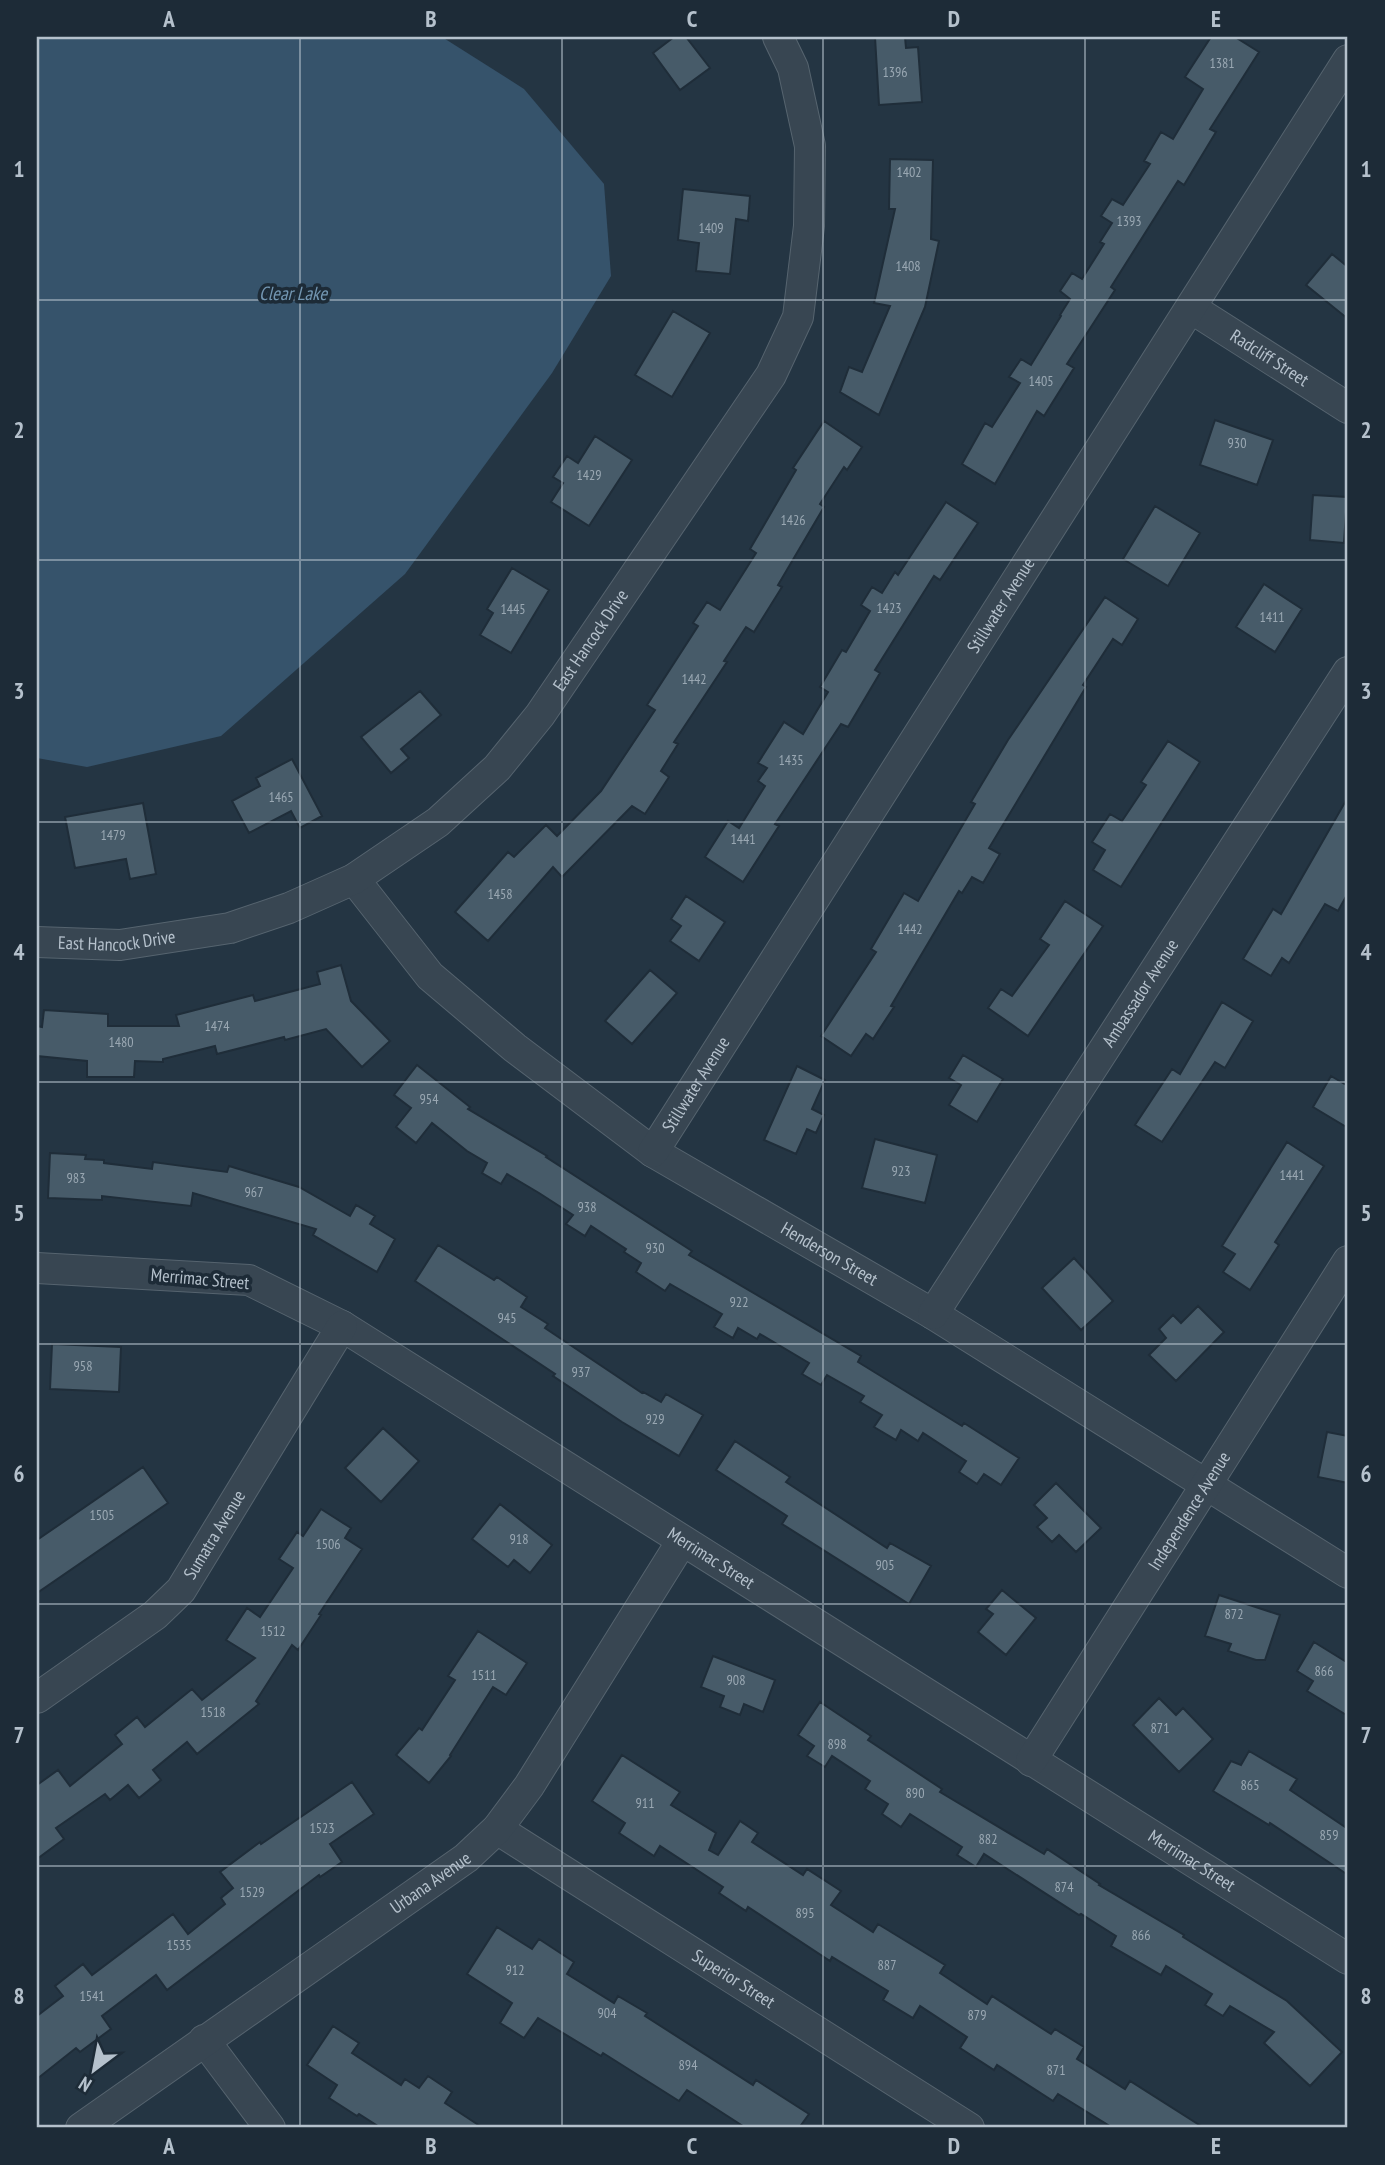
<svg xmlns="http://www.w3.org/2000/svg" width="1385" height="2165" font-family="'PT Sans Narrow',sans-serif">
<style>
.water{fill:#36536b}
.building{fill:#475b69;stroke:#1f2d39;stroke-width:2}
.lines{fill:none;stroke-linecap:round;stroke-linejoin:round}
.minor-casing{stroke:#56646f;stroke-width:32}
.minor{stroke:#384652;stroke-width:30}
.grid{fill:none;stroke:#b5c1cc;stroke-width:2;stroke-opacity:0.55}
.labels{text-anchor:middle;stroke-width:7;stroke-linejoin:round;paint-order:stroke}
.number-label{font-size:14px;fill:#9aa8b3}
.street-label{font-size:18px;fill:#b5c1cc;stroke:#1d2b37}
.water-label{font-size:19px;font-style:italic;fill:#7396b2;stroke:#1d2b37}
.neatline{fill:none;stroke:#b5c1cc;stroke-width:2.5}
.grid-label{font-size:23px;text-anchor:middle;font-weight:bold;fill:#b5c1cc}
</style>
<rect width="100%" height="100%" fill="#243543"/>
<!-- water -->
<path class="water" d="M37 37H442L524 89 604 184 611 276 552 373 405 574 221 736 87 767 37 758Z"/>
<!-- building -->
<path class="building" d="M674 37H686L710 68 680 90 653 53Z
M875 37H905L906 48 918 47 922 102 879 105Z
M1211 37H1235L1259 52 1210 129 1216 132 1184 185 1178 181 1111 287 1115 290 1067 364 1074 368 1044 416 1037 411 995 484 962 464 985 423 992 427 1020 383 1009 377 1021 359 1031 365 1061 316 1060 315 1070 299 1060 291 1072 273 1082 279 1104 244 1100 242 1112 223 1101 216 1112 199 1123 205 1150 164 1144 161 1161 132 1173 139 1203 89 1185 77Z
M890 159 933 160 931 239 939 241 925 307 879 415 840 392 849 367 862 372 890 306 874 303 895 209H889Z
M683 189 750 196 748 221 736 219 730 274 696 271 699 243 678 240Z
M1332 254 1348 267V319L1306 285Z
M673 311 710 333 672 397 635 375Z
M1215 420 1273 440 1257 485 1200 465Z
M824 421 862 447 847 470 844 467 820 504 824 507 778 585 782 587 754 632 746 627 724 661 727 662 674 742 678 744 661 771 669 777 645 814 632 806 562 877 553 867 488 941 455 912 508 852 514 857 546 825 557 836 601 791 655 710 647 705 698 626 693 623 707 602 720 610 756 553 750 549 796 470 793 468Z
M595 436 632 460 589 526 551 502 563 483 553 477 567 456 578 463Z
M1313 495 1347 497 1344 543 1310 540Z
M946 502 978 523 940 580 934 576 875 670 880 673 848 727 841 724 775 824 779 826 743 882 705 857 728 821 739 828 765 786 758 781 767 768 758 763 784 722 803 734 828 692 820 687 842 650 846 652 870 611 861 605 872 587 882 593 895 572 898 575Z
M1155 506 1200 533 1168 586 1123 559Z
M512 568 549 590 511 653 480 635 493 613 487 609Z
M1264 584 1302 609 1275 652 1236 627Z
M1105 597 1138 619 1122 645 1113 639 1083 685 1086 687 989 848 1000 854 983 883 972 877 962 893 959 891 891 1006 894 1007 873 1039 866 1034 851 1056 821 1036 876 952 871 949 904 893 918 901 975 804 971 802 1008 740Z
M420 691 441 715 401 749 409 758 391 773 361 737Z
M1168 741 1200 762 1121 887 1093 870 1105 850 1092 842 1110 814 1122 821 1146 785 1141 782Z
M292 759 322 816 300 828 291 811 249 833 232 801 260 786 256 778Z
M1348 797V893L1338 911 1325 904 1289 963 1282 958 1271 976 1243 959 1273 909 1281 914Z
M143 803 156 874 130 879 126 859 75 868 65 817Z
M686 896 725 922 699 961 670 941 681 926 671 919Z
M1065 901 1103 926 1028 1036 988 1008 1001 989 1012 996 1049 945 1040 939Z
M341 965 351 1001 390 1041 362 1067 326 1029 285 1040 284 1037 217 1054 215 1046 163 1059V1062L135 1061 134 1077H87V1061L37 1056V1026L42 1027 44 1010 108 1014V1026H179L176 1015 253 995 255 1001 320 984 317 972Z
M650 970 677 993 632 1044 605 1021Z
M1222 1002 1253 1021 1225 1068 1215 1062 1162 1142 1135 1125 1172 1069 1180 1074Z
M963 1055 1003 1079 977 1122 949 1105 961 1085 949 1078Z
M417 1065 470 1107 468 1109 547 1156 546 1157 692 1251 689 1255 861 1356 858 1362 962 1426 964 1423 1019 1458 1001 1485 984 1474 977 1484 959 1472 966 1461 923 1433 918 1441 901 1430 896 1440 874 1427 882 1415 860 1402 864 1396 827 1375 821 1385 802 1374 809 1363 760 1334 757 1339 738 1328 733 1338 714 1327 722 1314 670 1284 665 1291 636 1272 641 1263 624 1252 626 1249 591 1226 585 1236 566 1224 573 1215 539 1193 507 1174 501 1184 482 1173 487 1163 467 1151 432 1123 416 1143 396 1127 411 1108 394 1095Z
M797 1066 825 1080 812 1109 824 1115 816 1133 807 1129 796 1154 764 1140Z
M1331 1076 1348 1086V1128L1313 1107Z
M875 1139 937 1155 925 1203 862 1188Z
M1287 1142 1324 1166 1275 1242 1279 1245 1250 1290 1223 1272 1235 1254 1222 1246Z
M50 1153 86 1155 85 1159 104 1160V1163L152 1169 153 1162 227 1172 229 1166 299 1187 350 1216 356 1205 375 1216 370 1224 395 1239 377 1272 313 1235 316 1229 193 1193 191 1206 102 1196V1200L48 1198Z
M438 1245 494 1280 497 1277 527 1297 521 1307 548 1324 545 1328 642 1393 643 1392 661 1402 666 1394 703 1415 679 1456 622 1422 553 1376 555 1374 415 1281Z
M1074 1258 1113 1301 1081 1330 1042 1288Z
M1198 1306 1224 1332 1176 1381 1149 1355 1166 1338 1159 1329 1173 1315 1181 1323Z
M52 1344 121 1347 119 1392 50 1389Z
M383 1428 419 1461 381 1502 345 1468Z
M1327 1432 1348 1436V1483L1318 1477Z
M735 1441 790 1477 786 1482 887 1548 890 1543 931 1566 909 1604 782 1524 787 1516 716 1470Z
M143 1467 168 1503 37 1593V1540Z
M1056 1483 1101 1528 1076 1552 1059 1535 1052 1542 1037 1527 1047 1518 1034 1505Z
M500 1504 552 1545 530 1573 514 1560 508 1567 472 1539Z
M321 1509 351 1528 345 1538 362 1549 319 1614 321 1615 298 1650 292 1645 256 1701 259 1704 197 1754 187 1742 153 1770 161 1780 139 1798 128 1785 110 1800 105 1794 56 1828 64 1839 37 1859V1785L58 1770 70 1786 122 1744 115 1735 137 1717 145 1727 192 1689 202 1700 255 1658 226 1640 247 1608 260 1617 293 1568 279 1559 297 1532 303 1536Z
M1002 1590 1036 1618 1006 1655 978 1632 993 1614 986 1609Z
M1219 1595 1280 1615 1265 1660H1256L1228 1651 1231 1644 1205 1636Z
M478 1631 527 1663 506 1695 493 1687 450 1755 451 1756 429 1783 396 1755 419 1728 422 1730 455 1680 448 1676Z
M1314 1642 1348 1663V1716L1307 1691 1313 1681 1297 1671Z
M713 1656 775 1680 763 1712 744 1704 740 1715 720 1707 724 1696 701 1687Z
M1159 1698 1176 1715 1183 1708 1213 1739 1179 1772 1133 1725Z
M820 1702 871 1736 868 1740 942 1789 940 1792 1044 1854 1047 1849 1100 1884 1099 1885 1184 1935 1183 1937 1287 2001 1342 2052 1310 2086 1264 2043 1274 2032 1230 2006 1223 2016 1205 2005 1212 1994 1166 1966 1161 1975 1111 1946 1116 1936 1081 1914 1079 1915 984 1854 976 1867 957 1855 962 1847 910 1814 901 1827 882 1814 888 1804 865 1789 870 1781 832 1756 825 1767 807 1756 814 1746 798 1735Z
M1249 1751 1297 1779 1290 1790 1348 1829V1875L1270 1823 1269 1825 1213 1791 1231 1761 1241 1765Z
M622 1755 680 1792 671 1805 716 1833 709 1850 718 1855 740 1821 758 1833 752 1842 803 1875 807 1869 841 1891 831 1905 873 1932 878 1924 945 1965 940 1973 987 2004 992 1996 1051 2034 1055 2029 1084 2047 1077 2059 1125 2089 1130 2081 1204 2128H1113L1058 2094 1053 2101 997 2065 994 2070 960 2048 967 2037 920 2006 913 2018 883 2000 888 1991 832 1957 830 1961 748 1907 746 1911 719 1893 723 1887 660 1846 654 1856 619 1833 625 1823 592 1801Z
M352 1782 374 1814 330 1844 342 1862 320 1877 319 1875 167 1990 156 1975 102 2016 111 2029 80 2052 76 2048 37 2079V2016L63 1996 55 1986 83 1964 92 1975 173 1914 188 1934 225 1904 221 1898 233 1888 220 1872 260 1842 261 1844Z
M497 1927 532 1949 539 1939 574 1962 567 1974 614 2003 618 1996 647 2013 645 2016 753 2085 756 2080 809 2114 799 2128H746L687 2090 679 2101 603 2053 601 2056 538 2018 524 2038 500 2023 512 2003 467 1974Z
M333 2026 359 2043 352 2053 401 2085 405 2079 419 2088 428 2076 452 2092 445 2103 483 2128H381L359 2114 357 2116 329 2098 337 2085 307 2065Z"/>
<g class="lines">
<defs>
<g id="minor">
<path id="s1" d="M1191 308 1348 408"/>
<path id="s2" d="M354 879 430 976 515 1048 653 1152 933 1314 1348 1573"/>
<path id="s3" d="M37 942 120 945 230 928 289 908 354 879 438 822 497 768 540 715 771 375 798 317 809 226 810 146 793 68 778 37"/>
<path id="s4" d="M653 1152 1348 60"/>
<path id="s5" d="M37 1268 249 1280 342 1326 1348 1959"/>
<path id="s6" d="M933 1314 1348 672"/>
<path id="s7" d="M37 1698 155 1615 181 1590 342 1326"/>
<path id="s8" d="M1031 1761 1348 1261"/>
<path id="s9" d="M497 1829 969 2128"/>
<path d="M204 2040 270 2128"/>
<path id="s10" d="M81 2128 466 1858 497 1829 529 1786 682 1541"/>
</g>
</defs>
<!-- minor casing -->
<use href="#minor" class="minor-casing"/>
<!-- minor -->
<use href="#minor" class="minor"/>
</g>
<!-- grid -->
<path class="grid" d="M300 37V2128M562 37V2128M823 37V2128M1085 37V2128M37 300H1348M37 560H1348M37 822H1348M37 1082H1348M37 1344H1348M37 1604H1348M37 1866H1348"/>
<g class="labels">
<!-- number labels -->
<g class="number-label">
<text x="1222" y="68">1381</text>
<text x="895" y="77">1396</text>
<text x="909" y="177">1402</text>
<text x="1129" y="226">1393</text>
<text x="711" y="233">1409</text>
<text x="908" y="271">1408</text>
<text x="1041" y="386">1405</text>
<text x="1237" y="448">930</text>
<text x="589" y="480">1429</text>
<text x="793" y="525">1426</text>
<text x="889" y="613">1423</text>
<text x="513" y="614">1445</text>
<text x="1272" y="622">1411</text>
<text x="694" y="684">1442</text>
<text x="791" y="765">1435</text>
<text x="281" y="802">1465</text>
<text x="113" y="840">1479</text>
<text x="743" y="844">1441</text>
<text x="500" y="899">1458</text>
<text x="910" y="934">1442</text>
<text x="217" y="1031">1474</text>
<text x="121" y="1047">1480</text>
<text x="429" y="1104">954</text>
<text x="901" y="1176">923</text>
<text x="1292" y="1180">1441</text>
<text x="76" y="1183">983</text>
<text x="254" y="1197">967</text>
<text x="587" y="1212">938</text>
<text x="655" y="1253">930</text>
<text x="739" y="1307">922</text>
<text x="507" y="1323">945</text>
<text x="83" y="1371">958</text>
<text x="581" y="1377">937</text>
<text x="655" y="1424">929</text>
<text x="102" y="1520">1505</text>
<text x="519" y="1544">918</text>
<text x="328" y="1549">1506</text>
<text x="885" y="1570">905</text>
<text x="1234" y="1619">872</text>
<text x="273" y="1636">1512</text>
<text x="1324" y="1676">866</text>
<text x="484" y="1680">1511</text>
<text x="736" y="1685">908</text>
<text x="213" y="1717">1518</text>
<text x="1160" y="1733">871</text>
<text x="837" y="1749">898</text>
<text x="1250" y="1790">865</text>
<text x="915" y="1798">890</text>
<text x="645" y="1808">911</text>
<text x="322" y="1833">1523</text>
<text x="1329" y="1840">859</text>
<text x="988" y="1844">882</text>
<text x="1064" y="1892">874</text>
<text x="252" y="1897">1529</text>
<text x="805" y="1918">895</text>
<text x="1141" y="1940">866</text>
<text x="179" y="1950">1535</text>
<text x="887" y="1970">887</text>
<text x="515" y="1975">912</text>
<text x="92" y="2001">1541</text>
<text x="607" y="2018">904</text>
<text x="977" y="2020">879</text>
<text x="688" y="2070">894</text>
<text x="1056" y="2075">871</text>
</g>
<!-- street labels -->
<g class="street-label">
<text dy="6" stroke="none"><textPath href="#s1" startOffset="93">Radcliff Street</textPath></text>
<text dy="6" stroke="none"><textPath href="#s4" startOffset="648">Stillwater Avenue</textPath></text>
<text dy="6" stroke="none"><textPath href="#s3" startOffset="668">East Hancock Drive</textPath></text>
<text dy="6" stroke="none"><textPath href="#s3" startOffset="80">East Hancock Drive</textPath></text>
<text dy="6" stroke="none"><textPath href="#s6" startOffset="382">Ambassador Avenue</textPath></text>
<text dy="6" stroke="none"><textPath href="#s4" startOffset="80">Stillwater Avenue</textPath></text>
<text dy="6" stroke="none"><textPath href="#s2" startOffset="611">Henderson Street</textPath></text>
<text transform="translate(200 1279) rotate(5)" y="6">Merrimac Street</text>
<text dy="6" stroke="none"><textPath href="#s8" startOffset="296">Independence Avenue</textPath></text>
<text dy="6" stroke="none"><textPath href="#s7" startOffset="245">Sumatra Avenue</textPath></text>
<text dy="6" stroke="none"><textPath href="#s5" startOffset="752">Merrimac Street</textPath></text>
<text dy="6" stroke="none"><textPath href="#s5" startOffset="1320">Merrimac Street</textPath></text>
<text dy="6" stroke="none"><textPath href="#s10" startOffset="427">Urbana Avenue</textPath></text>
<text dy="6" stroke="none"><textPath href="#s9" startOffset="280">Superior Street</textPath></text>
</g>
<!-- water labels -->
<g class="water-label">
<text x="293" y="300">Clear Lake</text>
</g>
</g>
<!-- border -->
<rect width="1385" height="2165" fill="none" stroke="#1d2b37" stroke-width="77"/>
<!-- north arrow -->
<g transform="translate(94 2070) rotate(212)" stroke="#1d2b37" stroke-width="5" paint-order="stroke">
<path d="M0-5L12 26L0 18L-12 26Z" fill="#b5c1cc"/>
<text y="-10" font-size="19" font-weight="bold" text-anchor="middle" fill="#b5c1cc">N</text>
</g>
<rect x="38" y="38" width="1308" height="2088" class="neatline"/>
<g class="grid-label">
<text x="169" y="27">A</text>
<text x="431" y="27">B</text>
<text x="692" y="27">C</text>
<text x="954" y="27">D</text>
<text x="1216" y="27">E</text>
<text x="19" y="177">1</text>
<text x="1366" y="177">1</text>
<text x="19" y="438">2</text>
<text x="1366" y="438">2</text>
<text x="19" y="699">3</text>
<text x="1366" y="699">3</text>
<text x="19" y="960">4</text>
<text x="1366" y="960">4</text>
<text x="19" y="1221">5</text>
<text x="1366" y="1221">5</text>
<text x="19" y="1482">6</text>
<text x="1366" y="1482">6</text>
<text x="19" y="1743">7</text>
<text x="1366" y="1743">7</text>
<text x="19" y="2004">8</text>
<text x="1366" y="2004">8</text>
<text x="169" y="2154">A</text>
<text x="431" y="2154">B</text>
<text x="692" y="2154">C</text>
<text x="954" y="2154">D</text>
<text x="1216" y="2154">E</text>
</g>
</svg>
